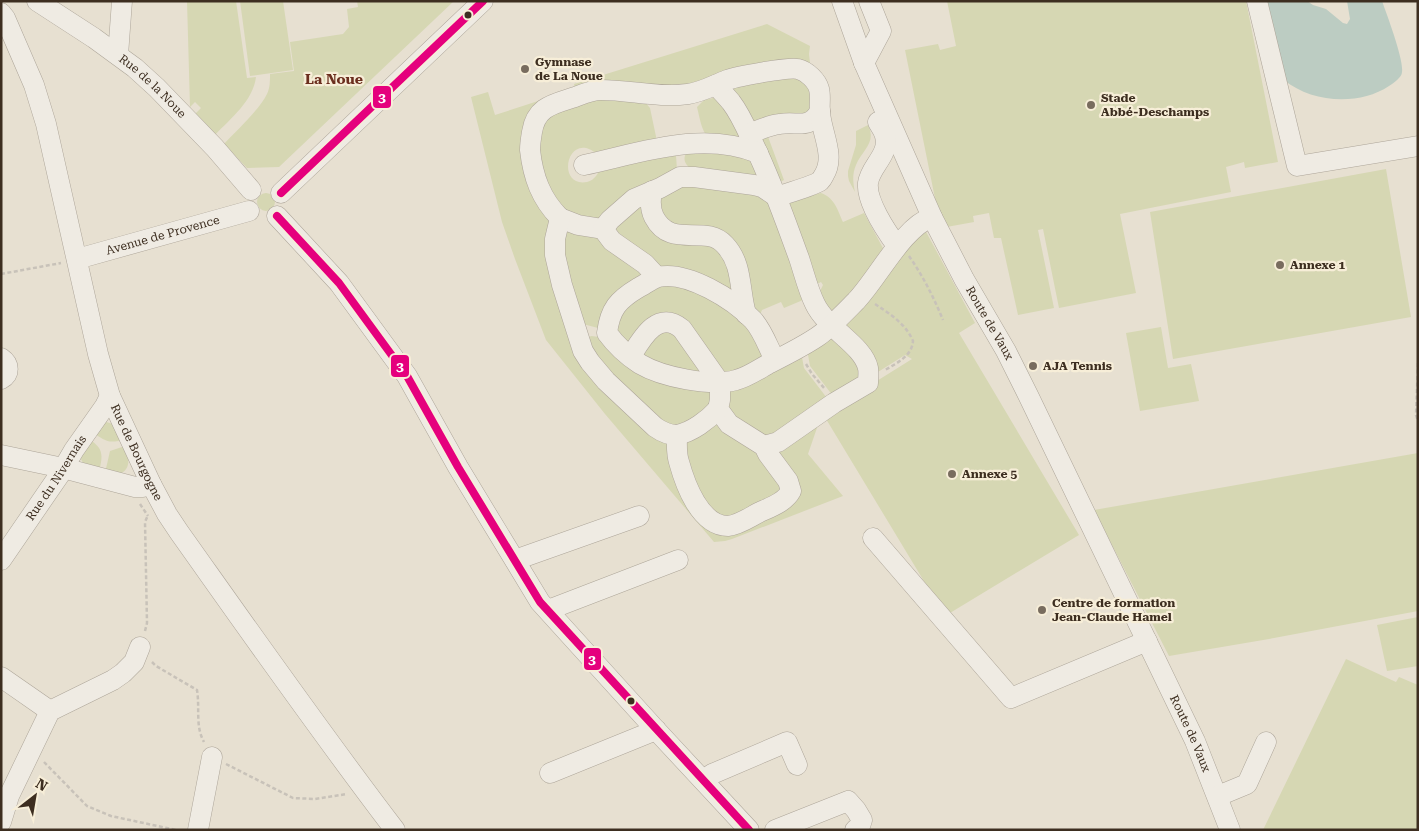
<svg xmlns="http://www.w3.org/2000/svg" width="1419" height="831" font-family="'Roboto Serif',serif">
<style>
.green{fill:#d6d7b3}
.water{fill:#bcccc2}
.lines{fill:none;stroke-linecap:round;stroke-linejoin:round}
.minor-casing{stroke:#ada599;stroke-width:21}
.path{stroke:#c8c2b9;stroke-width:2.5;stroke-dasharray:4 2.5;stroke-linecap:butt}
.minor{stroke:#efebe3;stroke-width:20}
.bus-1-casing{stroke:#f7eed8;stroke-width:11}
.bus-1{stroke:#e5007d;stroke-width:8}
.bus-dot{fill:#3d2e20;stroke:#f7eed8;stroke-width:2}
.poi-dot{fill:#786c5e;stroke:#f7eed8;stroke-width:2}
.labels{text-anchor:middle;stroke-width:4.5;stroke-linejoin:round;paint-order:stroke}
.poi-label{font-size:12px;font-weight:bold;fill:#3d2e20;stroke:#f7eed8;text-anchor:start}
.street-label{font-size:12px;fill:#3d2e20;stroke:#f7eed8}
.neighbourhood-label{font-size:14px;font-weight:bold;fill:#6b2e1e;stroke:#f7eed8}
.line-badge{stroke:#f7eed8;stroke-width:2}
.badge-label{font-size:14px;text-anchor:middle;font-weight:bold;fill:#fff}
</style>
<rect width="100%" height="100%" fill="#e7e0d1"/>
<!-- green -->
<path class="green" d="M187 1H236L247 78 256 77C253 101 231 118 215 135L195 114 201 108 195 102 190 107Z
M240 1H283L293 70 250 76Z
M357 1H454L279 167 247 168 224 144C237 130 259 110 267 94 270 88 270 81 270 74L294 71 290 42 343 34 349 27 347 9 358 7Z
M947 1H1246L1278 162 1245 168 1244 162 1226 167 1231 192 1120 214 1136 293 1059 308 1043 229 1038 230 1054 308 1018 315 1001 238H994L989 213 973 216 974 222 941 228 905 50 938 44 940 50 956 46Z
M767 24 810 46 809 54 810 63 807 65 706 84 640 90 533 113 550 214 579 352 669 439 713 526 788 502 773 454 824 414 912 359 905 355 870 377 838 330 924 228 975 323 959 333 1079 535 945 616 823 414 819 422 808 454 843 496 732 539 725 541 714 542 605 414 546 340 515 259 502 222 471 97 488 92 495 115 575 89 574 84Z
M791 73 811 83 816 112 751 130 726 86Z
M596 94 644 101 650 108 658 146 597 154C567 129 555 188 587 182 595 180 599 173 601 165L676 155 677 170 602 221 564 217 536 163 545 113Z
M713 98H718L744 139 708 138C701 129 700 119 697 107L704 100Z
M868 125C877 143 862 150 856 165 852 174 853 183 855 192L849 181 848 176V171L856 145V131Z
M767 134 784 180 778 183 757 137Z
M687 151 751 157 768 185 692 170C685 164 682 160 687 151Z
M1386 169 1411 317 1173 359 1150 212Z
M686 180 771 199 803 300 784 308 781 302 762 310 759 317 750 310 736 254 669 229 655 195Z
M257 202a9 9 0 1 1 18 0a9 9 0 1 1-18 0Z
M821 193C835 198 838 211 843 222L864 213 884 250 838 313 828 311 820 291 823 285 821 282 815 285 786 201 789 198Z
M639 200 649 215 717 242 740 301 652 266 611 225Z
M563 226 594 232 647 273 598 328 583 324 566 283Z
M669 281 733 309 768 355 729 377 677 320 630 350 612 323 617 311Z
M669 326 711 377 641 360 645 342Z
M1161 327 1168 368 1191 364 1199 401 1140 411 1126 333Z
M833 331 866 373 833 396 810 366 807 349Z
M591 336 600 337 709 388 713 410 671 431 609 378 585 340Z
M801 352 804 368 830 402 775 440 739 426 724 401V394Z
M713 418 761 449 787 487 728 522 697 496 683 438Z
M103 421 113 424 122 440C108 444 104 440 92 432Z
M88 438C104 449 103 454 99 472 76 461 78 460 88 438Z
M125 446C129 456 132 471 118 474 114 475 109 474 105 473L110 451Z
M1418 453V611L1269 639 1169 656 1094 510Z
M1418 617V666L1387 671 1377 625Z
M1346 659 1396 682 1399 677 1418 685V830H1263Z"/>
<!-- water -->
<path class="water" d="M1263 1H1307L1313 5 1326 9 1343 23 1347 24 1350 19 1347 1H1382C1387 15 1404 60 1402 72 1402 77 1394 83 1389 86 1359 106 1312 103 1284 80Z"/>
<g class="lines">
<defs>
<g id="minor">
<path id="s1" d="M37 1 94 38 135 68 157 88 215 148 251 190"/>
<path id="s2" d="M842 1 864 63 932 217 964 279 1006 351 1028 395 1195 741 1230 830"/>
<path d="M1257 1 1297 166 1418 146"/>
<path id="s3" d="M1 13 5 18 34 85 46 124 98 354 110 396 151 484 167 514 179 532C250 632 320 732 395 830"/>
<path d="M118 55 122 1"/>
<path d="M864 63 881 31 869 1"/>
<path d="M716 85C721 91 726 96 731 102 741 115 747 130 754 145 772 182 785 220 799 258 804 273 808 290 815 304 827 329 863 345 868 368 869 373 868 378 868 383L834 403 778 442 764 446"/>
<path d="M878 122C880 126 884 131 885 136 890 155 870 166 868 183 866 201 886 231 897 246"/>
<path d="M749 134C759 130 769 125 780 124 798 121 809 130 820 111"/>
<path d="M584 165C640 153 702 130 758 153"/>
<path d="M652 191C650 201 650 209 654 217 671 250 705 223 725 245 743 264 739 290 746 314"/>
<path d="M281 193 483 1"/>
<path d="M277 216 339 283 407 376 458 467 540 602 656 730 749 830"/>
<path d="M560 218 578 225 603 229 612 241 645 264 657 277"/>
<path d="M603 229 610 220 634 199 660 188 680 177H694L754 185 762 187 777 197C786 193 814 186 820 181 822 179 823 177 824 175 836 156 821 132 820 112 819 105 821 96 819 89 817 81 807 71 798 69 788 67 738 76 727 80 714 85 702 92 688 94 658 98 630 90 601 90 592 90 583 94 575 97 554 104 536 106 532 132 531 138 530 144 530 150 533 177 541 199 560 218L555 239V255L562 285 583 351 590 362 606 381 655 427C662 432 668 435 677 435 677 444 676 453 679 462 685 484 700 526 728 526 739 525 750 517 760 512 771 507 785 502 791 491L788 481 768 454 764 446 729 424 718 409 720 400V383L682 329C658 309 642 338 631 356"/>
<path id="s4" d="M77 259 249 211"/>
<path d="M1 358C10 364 10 374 1 379"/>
<path d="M775 360C768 347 763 331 753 320 734 300 687 270 658 277 652 279 644 285 638 288 618 300 610 309 607 333 615 344 628 356 640 364 662 377 711 387 736 380 748 377 759 369 770 363 786 355 802 347 817 337 829 329 846 311 856 301 878 278 903 227 932 217"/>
<path d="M677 435C692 432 708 420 718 409"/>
<path d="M1 455 63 468 135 487H143L151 484"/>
<path d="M873 538 1011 698 1147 641"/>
<path id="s5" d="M1 560 60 474 74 450 105 406 110 396"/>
<path d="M515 560 639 516"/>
<path d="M548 610 678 560"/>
<path d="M1 677 50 711"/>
<path d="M550 773 656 730"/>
<path d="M703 780 712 774 787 742 797 765"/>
<path d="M1218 796 1247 784 1266 742"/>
<path d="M1 822 9 796 50 711 113 680 123 673 134 662 140 647"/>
<path d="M198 830 212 757"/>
<path d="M775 830 848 801 856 810 862 820 860 826 855 830"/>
</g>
</defs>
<!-- minor casing -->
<use href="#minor" class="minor-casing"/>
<!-- path -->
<path class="path" d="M909 256C923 276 934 298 943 320
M1 274 61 263
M875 304C890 314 906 324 913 341 912 356 897 363 885 370
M1418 363 1416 415 1418 421
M806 364 812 374 825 389
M140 504 148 516
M145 631 147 623 145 522 148 515
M152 662 156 666 197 690C200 708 195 726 204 742
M44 762 87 806 111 816 176 830
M226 764 293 798 315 799 347 794"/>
<!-- minor -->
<use href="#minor" class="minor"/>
<defs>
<path id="bus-1" d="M281 193 483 1
M277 216 339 283 407 376 458 467 540 602 749 830"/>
</defs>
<!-- bus-1 casing -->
<use href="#bus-1" class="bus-1-casing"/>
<!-- bus-1 -->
<use href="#bus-1" class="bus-1"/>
</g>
<!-- markers -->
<g class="bus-dot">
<circle cx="468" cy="15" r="4.5"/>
<circle cx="631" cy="701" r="4.5"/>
</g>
<g class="poi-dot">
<circle cx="525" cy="69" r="5"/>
<circle cx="1091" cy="105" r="5"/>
<circle cx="1280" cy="265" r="5"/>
<circle cx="1033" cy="366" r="5"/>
<circle cx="952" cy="474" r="5"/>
<circle cx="1042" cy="610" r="5"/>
</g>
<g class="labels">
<!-- poi labels -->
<g class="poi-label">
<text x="535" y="66">Gymnase<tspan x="535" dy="14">de La Noue</tspan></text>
<text x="1101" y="102">Stade<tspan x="1101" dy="14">Abbé-Deschamps</tspan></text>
<text x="1290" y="269">Annexe 1</text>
<text x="1043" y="370">AJA Tennis</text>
<text x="962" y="478">Annexe 5</text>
<text x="1052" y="607">Centre de formation<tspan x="1052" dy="14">Jean-Claude Hamel</tspan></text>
</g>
<!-- street labels -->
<g class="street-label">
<text dy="4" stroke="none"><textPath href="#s1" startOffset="144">Rue de la Noue</textPath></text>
<text dy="4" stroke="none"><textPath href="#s4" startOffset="89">Avenue de Provence</textPath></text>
<text dy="4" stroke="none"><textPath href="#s2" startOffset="355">Route de Vaux</textPath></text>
<text dy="4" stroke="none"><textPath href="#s3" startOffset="462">Rue de Bourgogne</textPath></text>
<text dy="4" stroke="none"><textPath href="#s5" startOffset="99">Rue du Nivernais</textPath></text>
<text dy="4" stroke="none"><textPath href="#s2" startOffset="812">Route de Vaux</textPath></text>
</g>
<!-- neighbourhood labels -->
<g class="neighbourhood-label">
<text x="334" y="84">La Noue</text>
</g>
</g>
<g class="line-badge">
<rect x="372" y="85" width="20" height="24" rx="5" fill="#e5007d"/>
<rect x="390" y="354" width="20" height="24" rx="5" fill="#e5007d"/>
<rect x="583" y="647" width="19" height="24" rx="5" fill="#e5007d"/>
</g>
<g class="badge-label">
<text x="382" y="102">3</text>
<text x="400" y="371">3</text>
<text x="592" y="664">3</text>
</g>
<!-- border -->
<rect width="1419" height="831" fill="none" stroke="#3d2e20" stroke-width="5"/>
<!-- north arrow -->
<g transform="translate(35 796) rotate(31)" stroke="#f7eed8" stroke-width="4" paint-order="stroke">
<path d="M0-4L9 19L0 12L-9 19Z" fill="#3d2e20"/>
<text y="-8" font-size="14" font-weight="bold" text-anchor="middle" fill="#3d2e20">N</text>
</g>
</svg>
